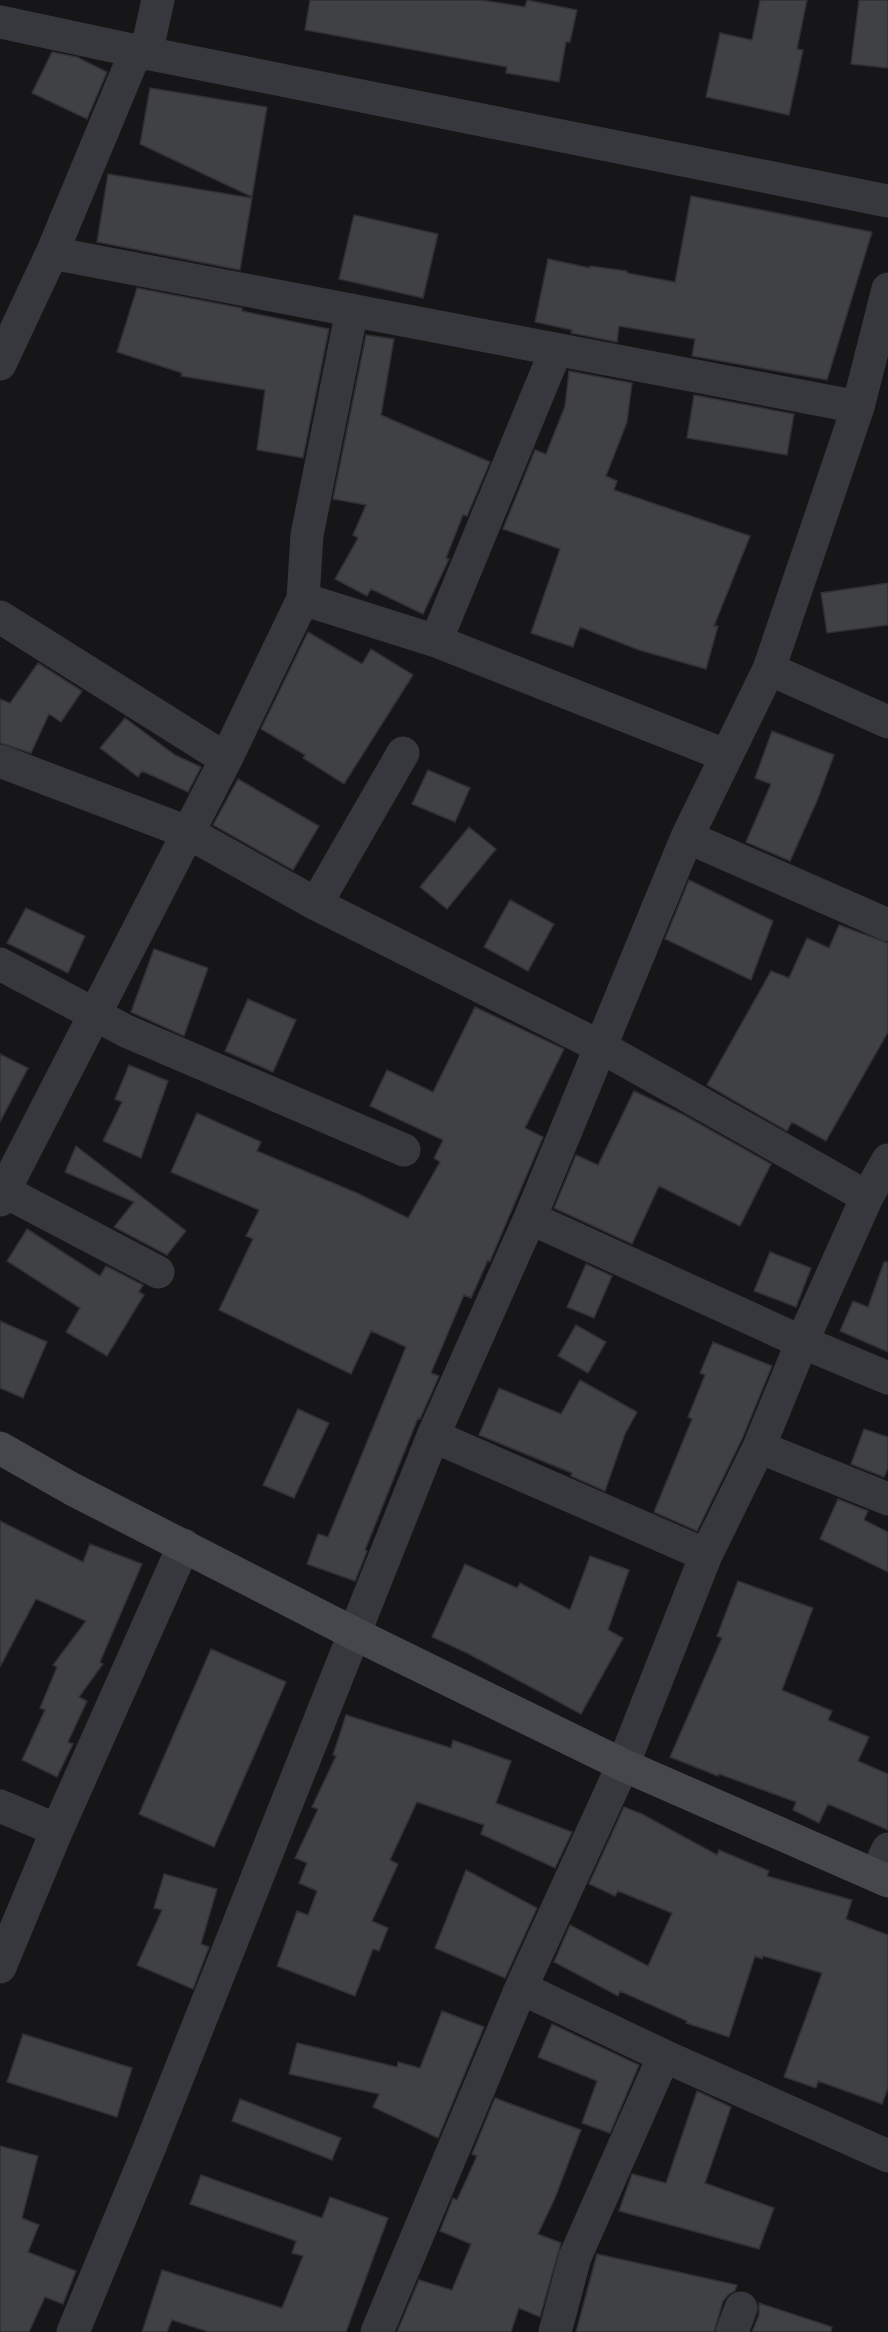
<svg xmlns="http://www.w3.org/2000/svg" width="888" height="2332" font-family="Lato,sans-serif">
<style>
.building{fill:#404145;stroke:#303034;stroke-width:1.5}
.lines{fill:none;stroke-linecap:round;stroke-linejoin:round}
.street{stroke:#37383d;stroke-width:33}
.secondary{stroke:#45474d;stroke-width:33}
</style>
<rect width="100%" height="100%" fill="#161618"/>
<!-- building -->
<path class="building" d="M310 0H481L525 7 527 0 577 10 570 42H566L559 82 506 73 507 67 305 30Z
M760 0H807L797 49 803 50 789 115 706 97 720 33 752 40Z
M859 0H888V68L851 64Z
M52 52 77 57 107 72 87 119 32 93Z
M150 88 267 107 252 197 140 144Z
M108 174 252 198 240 270 97 242Z
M691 196 872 232 827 380 692 356 695 339 619 326 617 342 571 333 572 330 535 322 548 259 590 268V266L627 271V273L675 282Z
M354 215 438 234 423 298 339 279Z
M137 288 242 308V311L329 329 303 458 257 450 265 390 181 376 182 373 117 352Z
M366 335 394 339 381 415 490 462 467 516 463 515 446 558 449 559 423 614 371 589 367 596 335 579 358 538 353 535 366 505 333 499Z
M569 371 632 383 627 422 606 476 617 481 614 490 750 536 714 626H718L706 669 639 650 580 627 573 647 531 633 560 549 503 529 535 450 546 454 565 406Z
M694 395 794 414 787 455 687 438Z
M888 583V625L827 633 821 593Z
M308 632 362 664 371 649 413 675 344 784 303 758 305 755 261 729Z
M38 663 82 691 61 722 49 714 31 753 0 743V699L10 703Z
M125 718 175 755 201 767 188 792 142 771 138 777 100 748Z
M772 731 834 755 817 801 790 861 746 842 771 784 755 778Z
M428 770 470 788 455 822 412 804Z
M238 779 319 826 293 870 213 825Z
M469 827 496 849 447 909 420 887Z
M689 880 773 921 751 980 665 939Z
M510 900 554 924 528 971 484 947Z
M26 908 85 936 68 973 7 943Z
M839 925 888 943V1032L826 1141 792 1122 787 1131 707 1085 771 971 789 978 807 938 829 948Z
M154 949 208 968 184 1036 131 1012Z
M248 999 296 1020 273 1072 225 1051Z
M475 1007 564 1049 525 1128 543 1137 490 1261 488 1260 471 1298 464 1295 431 1373 439 1376 420 1419 418 1418 365 1550 367 1551 355 1581 307 1564 318 1534 328 1537 406 1347 371 1331 351 1374 219 1310 253 1239 246 1236 259 1210 171 1172 197 1113 261 1142 257 1151 357 1193 408 1218 440 1162 434 1158 443 1140 370 1106 387 1070 433 1092Z
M0 1054 28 1068 0 1122Z
M129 1065 168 1081 141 1158 103 1141 122 1102 115 1099Z
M634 1091 684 1115 771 1164 740 1226 659 1186 632 1244 554 1208 576 1155 598 1165Z
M76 1146 186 1231 167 1255 114 1227 134 1202 65 1172Z
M27 1229 100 1276 106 1266 143 1285 139 1292 144 1295 107 1356 66 1332 80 1308 7 1261Z
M770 1252 811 1268 796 1307 754 1291Z
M884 1262H888V1352L840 1331 853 1301 868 1307Z
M586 1264 612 1276 594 1318 567 1307Z
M0 1321 47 1342 23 1398 0 1388Z
M576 1325 606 1342 588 1373 558 1356Z
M713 1342 772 1366 742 1439 697 1531 654 1512 692 1419 688 1417 705 1375 700 1373Z
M580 1380 637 1412 625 1434 605 1491 571 1476 572 1473 479 1435 499 1388 561 1414Z
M298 1409 329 1423 294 1498 263 1485Z
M864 1429 888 1437V1468L884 1477 851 1464Z
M838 1499 868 1511 864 1520 888 1532V1572L820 1539Z
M0 1521 83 1562 90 1544 142 1564 100 1662 103 1664 79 1697 87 1701 68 1742 73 1744 57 1777 22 1760 45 1710 40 1708 57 1667 53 1665 86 1621 36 1599 0 1667Z
M590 1556 629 1570 608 1630 623 1638 581 1714 467 1653 432 1637 465 1564 517 1588 520 1583 570 1610Z
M738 1581 813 1608 782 1690 832 1711 828 1720 869 1737 858 1761 888 1774V1830L828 1804 819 1823 793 1810 796 1802 719 1774 718 1776 670 1757 722 1638 717 1636Z
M211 1649 286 1682 214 1847 139 1814Z
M346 1715 451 1748 453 1740 511 1761 496 1803 572 1832 555 1868 481 1834 484 1825 417 1802 390 1860 398 1864 372 1921 388 1928 379 1951 373 1949 355 1996 277 1966 297 1911 308 1915 317 1891 299 1883 307 1863 295 1858 318 1809 312 1807 336 1756 333 1755Z
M624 1807 642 1814 717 1855 719 1850 769 1871 767 1876 852 1900 846 1919 888 1935V2088L882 2104 818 2081 816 2088 784 2077 822 1973 763 1956 762 1959 755 1956 729 2037 686 2023 687 2021 620 1991 618 1996 554 1962 570 1925 648 1966 672 1913 618 1891 615 1896 589 1884Z
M466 1870 537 1908 505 1978 435 1948Z
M164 1874 217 1889 201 1944 209 1947 193 1989 137 1965 162 1910 154 1908Z
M442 2011 484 2027 438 2138 373 2107 379 2094 289 2074 297 2043 397 2067 398 2062 420 2068Z
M552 2024 639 2065 610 2133 582 2123 597 2081 538 2057Z
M23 2034 132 2068 117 2117 7 2082Z
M697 2091 731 2107 705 2183 774 2208 759 2249 619 2211 632 2174 666 2183Z
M495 2098 581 2130 555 2198 538 2234 561 2243 540 2317 519 2308 511 2332H397L419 2280 452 2290 471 2244 440 2231 453 2198 457 2200 477 2156 472 2154Z
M240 2099 341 2138 332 2160 232 2121Z
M0 2146 38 2156 22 2218 39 2225 28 2252 76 2271 63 2304 45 2297 29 2332H0Z
M201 2175 322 2218 330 2197 388 2218 346 2332H209L172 2320 167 2332H142L162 2270 282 2308 303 2256 292 2253 296 2241 190 2204Z
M597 2254 737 2285 735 2291 729 2294 723 2301 714 2332H576Z
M759 2303 832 2327 831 2332H752L759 2315Z"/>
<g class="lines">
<!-- street -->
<path class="street" d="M0 22 136 51
M146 54 158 0
M52 253 858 407
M0 364 52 253 136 51 888 201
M303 599 436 641 725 755
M0 617 226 759
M436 641 556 350
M769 669 888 722
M0 761 187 832 316 904 601 1047 867 1197
M687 837 888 925
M316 904 403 753
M0 964 126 1031 404 1150
M4 1191 226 759 303 599 307 535 352 310
M0 1200 4 1191 158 1272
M530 1218 802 1342 888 1378
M433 1436 706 1555
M759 1447 888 1499
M0 1806 57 1830
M876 1875 888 1849
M0 1967 57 1830 184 1545
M521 1988 664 2056 888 2156
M73 2332 149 2149 433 1436 530 1218 687 837 769 669 858 407 888 289
M377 2332 521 1988 623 1765 706 1555 759 1447 802 1342 867 1197 888 1160
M555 2332 575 2257 664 2056
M732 2332 741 2308"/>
<!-- secondary -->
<path class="secondary" d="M0 1448 72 1489 355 1634 623 1765 888 1881"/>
</g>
</svg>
